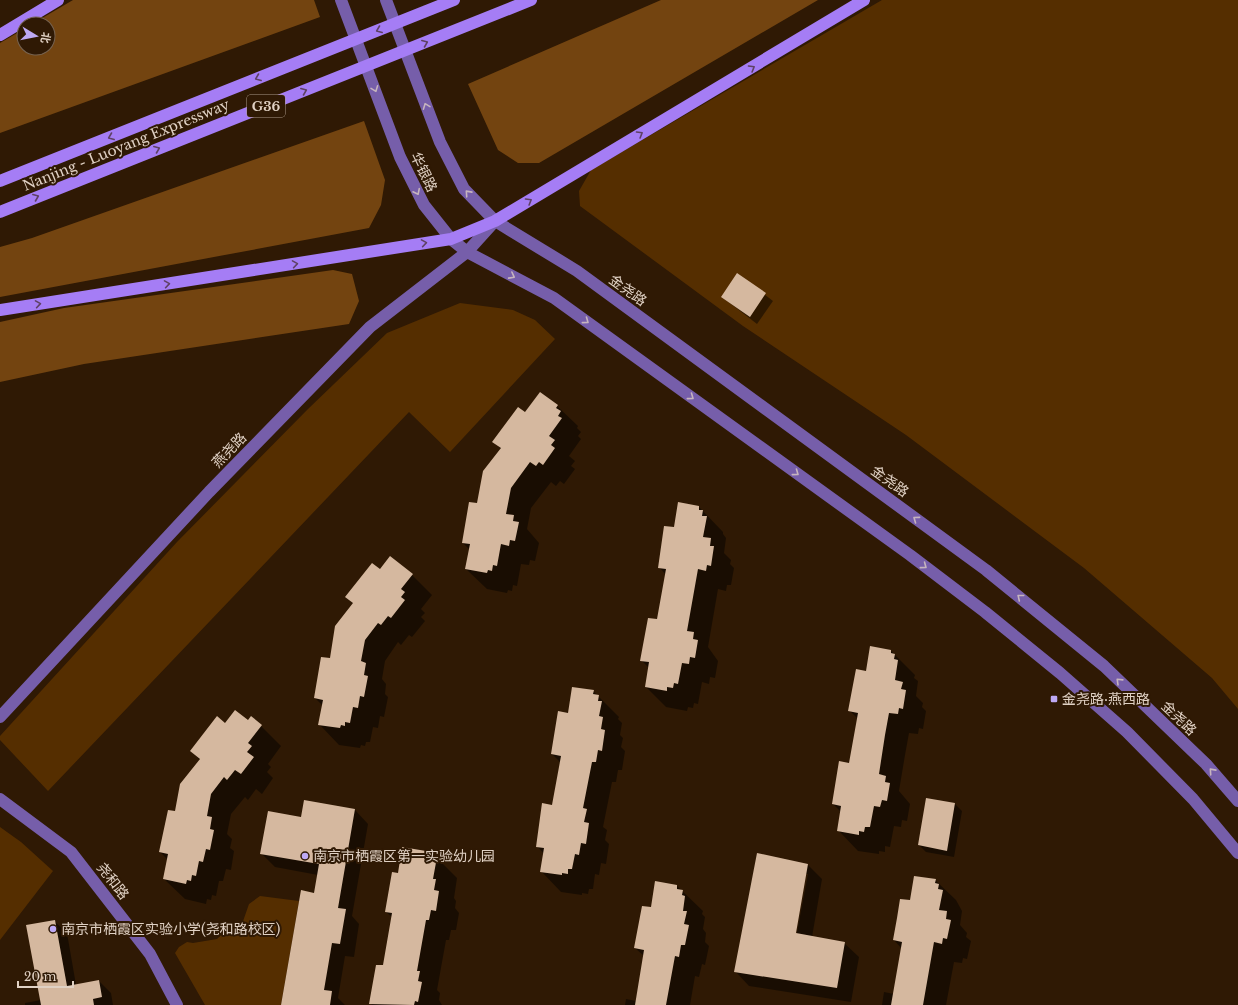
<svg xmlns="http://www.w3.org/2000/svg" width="1238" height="1005" font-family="'Libre Baskerville','Noto Sans SC',serif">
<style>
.green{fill:#552e00}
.forest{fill:#734410}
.shadow{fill:#0007;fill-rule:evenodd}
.building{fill:#d5b89f}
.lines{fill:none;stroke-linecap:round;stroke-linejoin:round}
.secondary{stroke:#765eaa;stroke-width:12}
.highway{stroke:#a57df5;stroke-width:12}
.oneway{stroke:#5e4164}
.oneway2{stroke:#c6b4be}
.poi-dot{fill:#bea9f4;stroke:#2f1904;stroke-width:1.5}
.labels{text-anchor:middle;stroke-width:4;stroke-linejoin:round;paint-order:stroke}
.shield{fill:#2f1904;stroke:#ab9a8a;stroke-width:1}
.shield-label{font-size:13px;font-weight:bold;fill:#e0d1c4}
.street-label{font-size:14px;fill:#e0d1c4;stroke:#2f1904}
.poi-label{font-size:14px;fill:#e0d1c4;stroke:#2f1904;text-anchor:start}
</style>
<rect width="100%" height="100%" fill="#2f1904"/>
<!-- green -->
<path class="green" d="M882 0H1238V709L1212 678 1084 568 906 435 743 326 580 206 579 191 591 170Z
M460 303 513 310 535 320 555 339 450 452 409 412 48 791 0 740V736L177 542 308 409 387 333Z
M0 827 21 842 53 871 0 940Z
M260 896 299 901 281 1005H205L175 953 179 947 187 942 193 943 217 939 226 930 241 927 249 904Z"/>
<!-- forest -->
<path class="forest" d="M73 0H314L320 17 0 133V43L24 29V48H48V24H32Z
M661 0H818L539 163H518L498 150 468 84Z
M364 121 385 180 381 205 369 228 0 297V247L32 238Z
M333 270 352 274 359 301 349 324 84 364 0 382V322L64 308Z"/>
<!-- shadow -->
<path class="shadow" d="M738 274 773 301 757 324 722 297Z
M541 393 557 406 578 426 577 428 581 432 578 436 581 439 569 456 575 461 571 466 575 469 564 484 560 481 556 486 551 482 531 508 527 529 539 543 535 561 530 560 529 565 521 564 517 586 513 585 512 591 508 590 507 593 487 589 466 569 470 550 463 543 501 449 494 441 525 413Z
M699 507 723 532V534L726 538 724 553 731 560 730 564 734 568 731 585H727L726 591 718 589 708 647 718 661 715 678 710 677 709 684 702 682 698 704 694 703 693 708 688 707 687 711 666 707 646 687 649 668 641 660 658 621 666 575 659 567 674 529Z
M380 571 412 575 432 595 421 609 425 613 421 617 425 621 412 637 409 635 401 645 398 642 385 661 382 679 386 684 385 694 388 697 384 717 380 716 378 728 373 727 370 742H366L365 746 361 745 360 748 339 745 319 724 323 706 315 698 354 604 346 597Z
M891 651 915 675 914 678 918 681 916 696 923 703 922 707 926 711 923 729 919 728 918 734 909 733 905 755 899 791 910 804 907 821 902 820 901 827 894 826 890 847 885 846V852L879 851V854L858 851 838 830 841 812 833 804 850 764 858 719 850 711 867 672Z
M593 691 619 717 618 719 622 723 620 735 623 738 621 747 625 751 622 770H618L616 782H612L603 827 607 830 605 840 609 844 606 864 601 863 599 875 595 874 593 889H589L588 894 582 893V895L561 892 541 871 544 854 537 846 553 806 560 762 552 754 569 714Z
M249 721 261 726 281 746 268 764 271 767 267 772 273 778 262 794 256 789 248 800 245 797 231 814 227 834 232 839 230 848 234 851 231 870 226 869 223 881H219L216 896 212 895 211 900 207 899 206 904 185 899 164 879 168 860 160 852 200 760 191 751 226 724Z
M305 801 355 810 368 824 352 916 359 924 354 957 345 956 338 998 345 1005H282L315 894 318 875 275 867 261 853 302 818Z
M955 804 962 811 954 857 926 852 919 845Z
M425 852 430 856 437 858 457 878 454 898 456 901 455 908 459 913 456 930H451L449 940H446L437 990 440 993 439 1000 442 1005H372L370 1003 377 965 384 966 392 917 386 912 399 874Z
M757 854 808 865 822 879 812 937 844 943 859 957 851 1002 749 986 735 971ZM806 874H808L796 938H794Z
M935 880 956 900 962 911 960 925 967 933 966 937 971 941 967 959 963 958 962 963 954 962 946 1005H882L884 992 894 994 902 949 894 940 910 902Z
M677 886 703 911 702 914 705 917 703 929 706 933 705 942 709 946 705 965 702 964 699 977 695 976 690 1005H625L626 999 636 1001 644 956 635 948 652 908Z
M54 921 67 933 76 985 99 981 111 993 113 1005H25V1003L41 1000Z"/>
<!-- building -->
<path class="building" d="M737 273 766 293 750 317 721 297Z
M540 392 558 405 556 408 561 411 558 416 562 418 549 436 555 440 551 445 555 448 543 465 539 462 536 466 530 462 511 488 506 514 514 515 513 521 519 522 515 541 510 540 509 546 501 544 497 566 493 565 492 571 488 570 487 573 465 569 470 544 462 543 469 502 477 503 483 471 501 448 492 442 518 407 525 412Z
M678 502 699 506V510H703L702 516H707L703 537 711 538 710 546H714L711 566 707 565 706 571 698 569 687 631 694 632 693 639 698 640 695 658 690 657 689 664 682 663 678 684 674 683 673 688 667 687V691L645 687 649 662 640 661 648 618 657 619 666 569 658 568 664 526 674 527Z
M390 556 413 574 401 589 405 592 401 597 405 600 391 618 388 616 381 625 378 623 365 640 361 661 366 663 364 675 368 676 364 697 360 696 358 708 353 707 350 723 345 722V726L341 725 340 728 318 725 323 700 314 698 321 657 330 658 335 626 353 603 345 597 372 563 380 569Z
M870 646 891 650V653L895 654 894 659 898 660 895 680 903 682 901 689 906 690 903 709 899 708 898 714 889 713 885 735 879 774 886 776 885 782 890 783 887 801 882 800 880 807 874 806 870 827H865L864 832 859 831V835L837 831 841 806 832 804 839 761 849 763 858 713 848 711 856 669 866 671Z
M572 687 594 690 593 694 599 695 598 701H602L599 716 603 717 601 729 605 730 602 751 598 750 596 762H592L583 808 587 809 584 822 589 823 586 844 581 843 579 855 575 854 572 869H568V874L562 873V875L540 872 544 848 536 847 542 803 552 805 561 756 551 754 558 711 568 713Z
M235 710 248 720 251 716 262 725 248 743 252 746 247 752 254 757 241 774 235 770 227 780 224 777 211 794 207 816 212 817 210 829 214 830 210 850 206 849 203 862 199 861 196 876 192 875 191 881 187 880 186 884 163 879 168 854 159 852 168 810 175 811 180 784 200 759 190 751 217 716 225 723Z
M926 798 955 803 947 851 918 845Z
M304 800 355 809 338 908 346 909 340 944 332 943 324 990 332 991 330 1005H281L301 890 314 893 319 864 260 854 268 811 301 817Z
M402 847 426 851 425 855 437 857 433 879H436L434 890 439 891 436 911 431 910 429 920H426L417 971H420L418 981 422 982 418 1002 415 1001 414 1005 369 1004 376 965H383L392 913 385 912 392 872 398 873Z
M757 853 808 864 796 933 845 942 837 988 734 972Z
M914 876 936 879 935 883 939 884 938 889 943 890 939 910 947 911 946 919 951 920 947 939 943 938 942 944 934 942 923 1005H891L902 942 893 940 897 918 900 899 910 900Z
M655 881 677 885V889L683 890 682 895 685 896 683 911H687L684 924 689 925 685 945H681L679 957 675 956 666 1005H635L644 950 634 948 642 906 651 907Z
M55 920 67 986 99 980 102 997 93 999 94 1005H41L26 925Z"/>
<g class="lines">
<!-- secondary -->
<path class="secondary" d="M341 0 400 157 424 205 451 239 467 252 554 298 910 555 985 612 1060 673 1127 732 1193 799 1238 853
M386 0 440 142 464 189 495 221 577 271 986 570 1104 666 1206 764 1238 801
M0 717 209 492 370 327 467 252 495 221
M0 799 71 852 150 954 177 1005"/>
<!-- highway -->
<path class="highway" d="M0 35 58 0
M0 181 454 0
M0 212 531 0
M0 310 451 239 495 221 864 0"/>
</g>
<!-- one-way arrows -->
<defs><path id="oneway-chevron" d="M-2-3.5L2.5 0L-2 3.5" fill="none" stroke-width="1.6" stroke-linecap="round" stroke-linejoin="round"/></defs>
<g class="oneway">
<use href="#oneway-chevron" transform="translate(379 30) rotate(158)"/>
<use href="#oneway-chevron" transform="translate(425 43) rotate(-22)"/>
<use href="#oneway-chevron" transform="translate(752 68) rotate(-31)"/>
<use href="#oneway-chevron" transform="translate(258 78) rotate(158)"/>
<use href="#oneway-chevron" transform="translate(304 91) rotate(-22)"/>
<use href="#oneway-chevron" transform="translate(640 134) rotate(-31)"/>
<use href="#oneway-chevron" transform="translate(111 137) rotate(158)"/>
<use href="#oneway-chevron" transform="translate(157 149) rotate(-22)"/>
<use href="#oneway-chevron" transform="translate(36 197) rotate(-22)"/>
<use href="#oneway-chevron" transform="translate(529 201) rotate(-31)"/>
<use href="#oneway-chevron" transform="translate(424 243) rotate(-9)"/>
<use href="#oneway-chevron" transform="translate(295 264) rotate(-9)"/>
<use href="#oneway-chevron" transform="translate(167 284) rotate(-9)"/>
<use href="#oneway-chevron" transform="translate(38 304) rotate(-9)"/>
</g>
<g class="oneway2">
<use href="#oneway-chevron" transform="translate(375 89) rotate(69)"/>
<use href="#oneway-chevron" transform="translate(426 106) rotate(-111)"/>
<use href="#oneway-chevron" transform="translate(417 192) rotate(64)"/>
<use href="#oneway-chevron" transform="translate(468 193) rotate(-132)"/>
<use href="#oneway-chevron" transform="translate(512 276) rotate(28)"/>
<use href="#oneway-chevron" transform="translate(586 321) rotate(36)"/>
<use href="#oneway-chevron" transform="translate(691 397) rotate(36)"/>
<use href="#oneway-chevron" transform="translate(796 473) rotate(36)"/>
<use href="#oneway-chevron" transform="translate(916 519) rotate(-144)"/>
<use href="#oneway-chevron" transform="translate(924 566) rotate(37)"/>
<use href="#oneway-chevron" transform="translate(1020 597) rotate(-141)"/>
<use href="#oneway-chevron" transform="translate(1119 681) rotate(-136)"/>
<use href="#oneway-chevron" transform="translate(1212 771) rotate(-132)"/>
</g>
<!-- markers -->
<g class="poi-dot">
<rect x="1050" y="695" width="8" height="8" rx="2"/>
<circle cx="305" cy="856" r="4"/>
<circle cx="53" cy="929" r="4"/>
</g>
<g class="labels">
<!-- shield labels -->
<rect class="shield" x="247" y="95" width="38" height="22" rx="3"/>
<g class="shield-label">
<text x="266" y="111">G36</text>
</g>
<!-- street labels -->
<g class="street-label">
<text transform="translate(126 145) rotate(-22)" y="5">Nanjing - Luoyang Expressway</text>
<text transform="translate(424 172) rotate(64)" y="5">华银路</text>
<text transform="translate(628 290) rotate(36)" y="5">金尧路</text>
<text transform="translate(229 450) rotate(-46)" y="5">燕尧路</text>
<text transform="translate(890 481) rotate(36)" y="5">金尧路</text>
<text transform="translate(1179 718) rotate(44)" y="5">金尧路</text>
<text transform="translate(113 881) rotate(52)" y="5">尧和路</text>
</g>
<!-- poi labels -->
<g class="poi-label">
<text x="1062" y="704">金尧路·燕西路</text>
<text x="313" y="861">南京市栖霞区第一实验幼儿园</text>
<text x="61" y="934">南京市栖霞区实验小学(尧和路校区)</text>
</g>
</g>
<!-- north arrow -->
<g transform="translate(36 36) rotate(100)"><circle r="19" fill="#2f1904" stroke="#766351"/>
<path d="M0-3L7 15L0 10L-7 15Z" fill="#bea9f4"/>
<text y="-6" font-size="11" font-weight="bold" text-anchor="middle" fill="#e0d1c4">北</text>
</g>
<!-- scale -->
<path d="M18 981v6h55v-6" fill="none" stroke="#e0d1c4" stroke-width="2"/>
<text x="24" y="981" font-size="12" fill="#e0d1c4" stroke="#2f1904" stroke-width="3" paint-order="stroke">20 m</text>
</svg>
